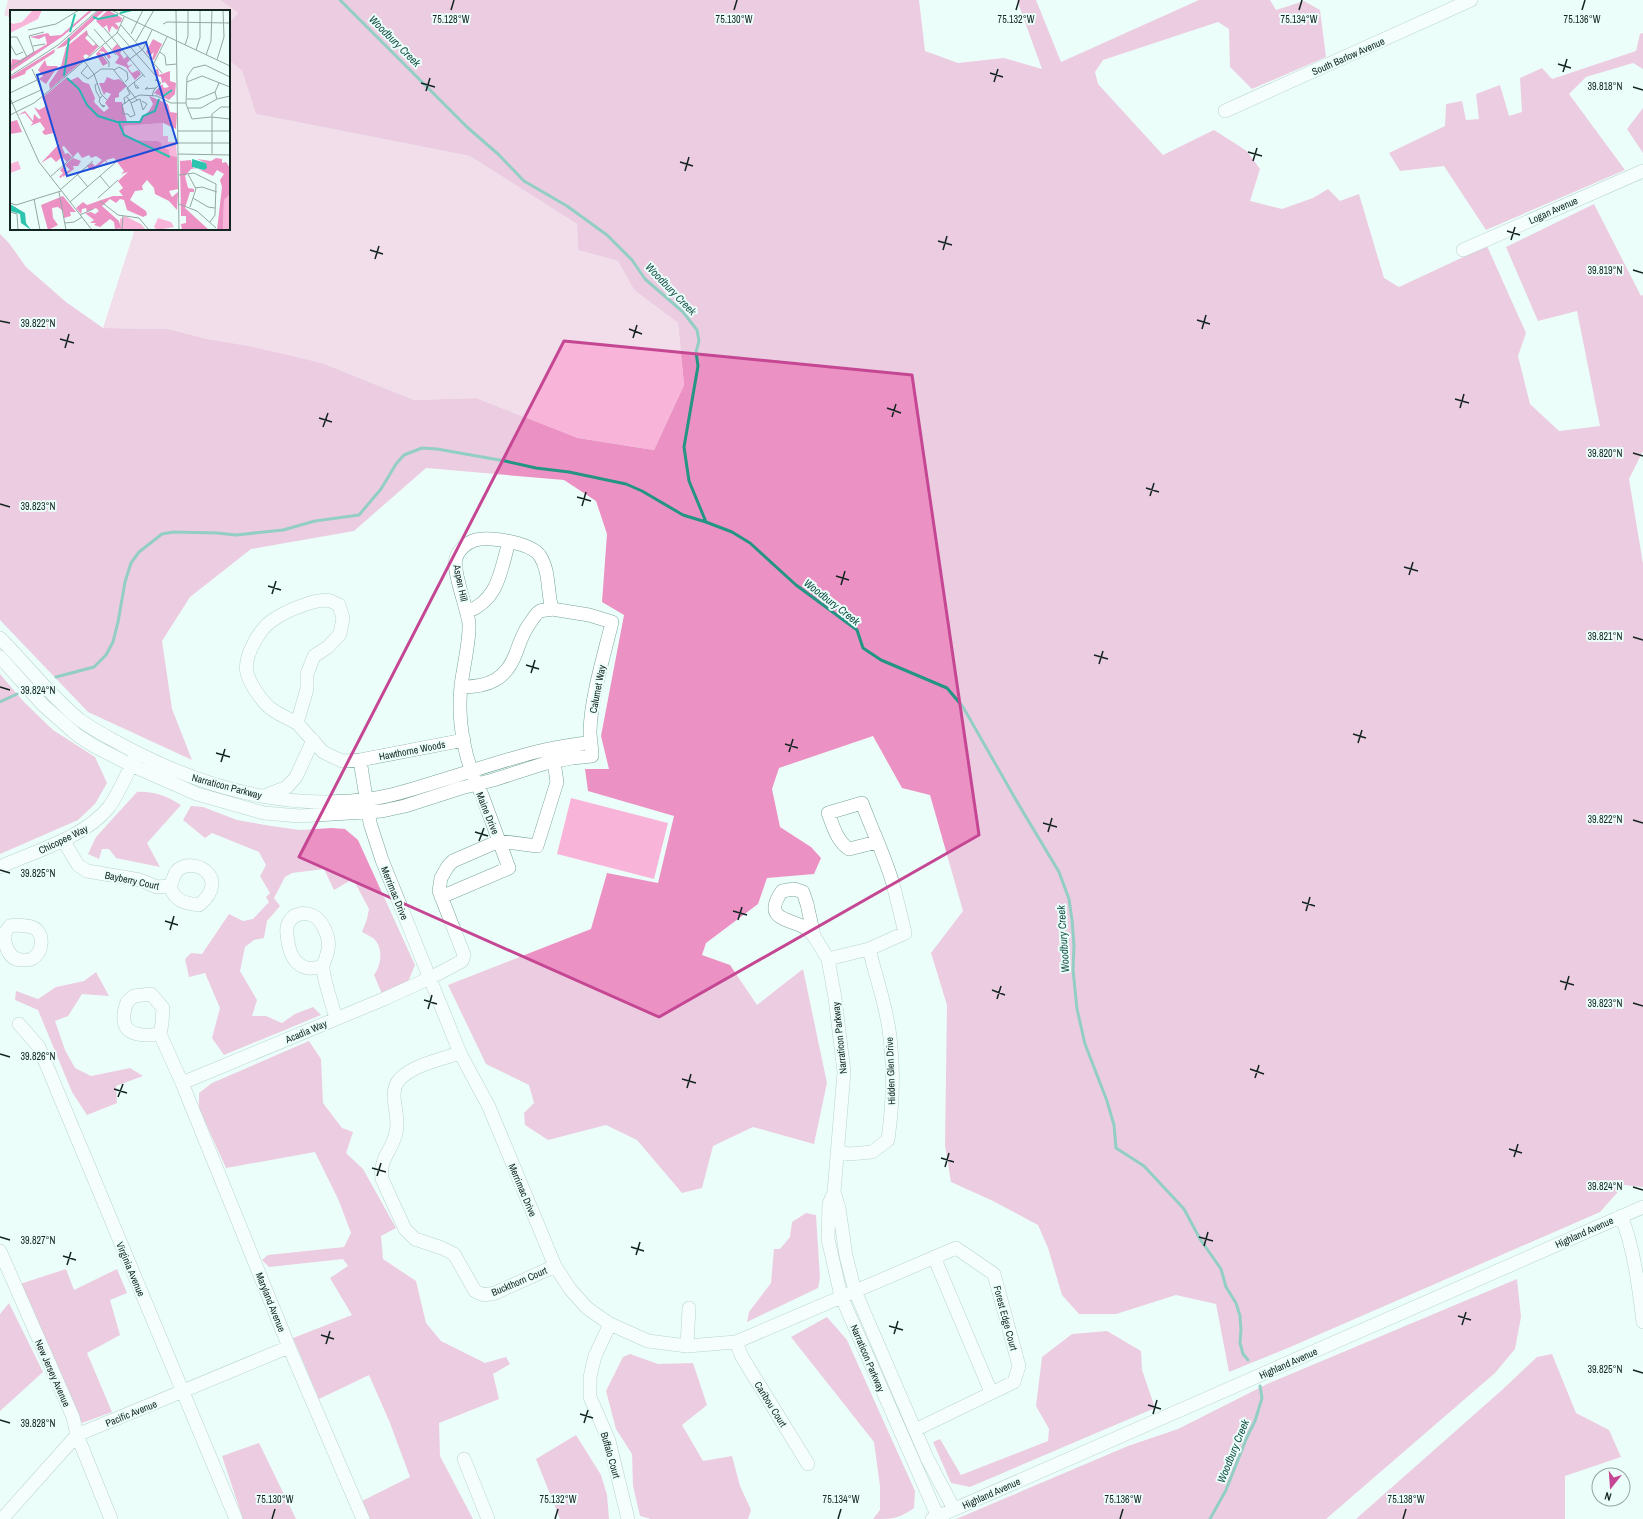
<svg xmlns="http://www.w3.org/2000/svg" width="1643" height="1519" font-family="'Archivo Narrow',sans-serif">
<style>
.green{fill:#f9b5d9}
.forest{fill:#ec91c4}
.lines{fill:none;stroke-linecap:round;stroke-linejoin:round}
.stream{stroke:#249484;stroke-width:3}
.minor-casing{stroke:#77a39a;stroke-width:14}
.minor{stroke:#fff;stroke-width:13}
.marked{fill:none;stroke:#c54794;stroke-width:3;stroke-linejoin:round}
.ticks{fill:none;stroke:#132421;stroke-width:1.5}
.labels{text-anchor:middle;stroke-width:4;stroke-linejoin:round;paint-order:stroke}
.street-label{font-size:10px;fill:#132421;stroke:#ecfefa}
.water-label{font-size:11px;font-style:italic;fill:#145047;stroke:#ecfefa}
.inset-river{fill:none;stroke:#2cc4ae;stroke-width:2}
.inset-road{fill:none;stroke:#95a7a3;stroke-width:1}
.view{fill:#1d4ed8;fill-opacity:0.15;stroke:#1d4ed8;stroke-width:2}
.inset-edge{fill:none;stroke:#132421;stroke-width:2}
.ticks-label{font-size:10px;text-anchor:middle;fill:#132421;stroke:#ecfefa;stroke-width:4;stroke-linejoin:round;paint-order:stroke}
</style>
<rect width="100%" height="100%" fill="#ecfefa"/>
<!-- green -->
<path class="green" d="M8 0H220L238 13 229 23V11H11V18L4 15Z
M229 60 242 71 256 114 470 156 577 224 578 250 618 261 634 290 678 323 684 385 654 450 578 438 476 398 414 400 322 363 207 339 168 329 103 328 135 229H229Z
M571 798 668 823 654 879 557 854Z"/>
<!-- forest -->
<path class="forest" d="M220 0H919L925 51 958 63 1004 58 1042 69 1017 0H1036L1061 62 1199 0H1270L1276 10 1304 1 1320 10 1326 57 1252 89 1230 67 1229 29 1218 22 1103 60 1095 72 1098 84 1163 155 1214 130 1247 151 1260 169 1250 201 1282 209 1313 198 1328 189 1340 201 1359 194 1384 278 1399 287 1487 246 1526 333 1518 356 1530 404 1559 431 1600 426 1577 311 1538 321 1506 247 1594 204 1641 296 1643 295V451L1629 479 1643 564V1187L1624 1185 1600 1212 1288 1348 1229 1372 1216 1304 1176 1295 1116 1314H1079L1062 1295 1048 1248 1038 1225 993 1201 951 1182 945 1146 947 1005 931 953 963 911 930 795 902 788 873 736 779 768 772 789 780 827 811 847 821 858 814 874 767 878 758 904 706 943 702 955 730 965 757 1005 803 969 827 1083 814 1144 753 1127 713 1146 702 1188 682 1193 637 1140 606 1125 548 1140 525 1125 524 1113 534 1103 529 1085 486 1064 448 985 591 929 607 873 658 883 674 816 588 791 585 769H609L601 736 624 615 602 602 607 534 596 501 564 480 426 468 354 531 251 549 190 597 162 641 172 709 192 760 88 712 0 620V234L9 243 26 267 66 302 103 328 168 329 207 339 253 347 322 363 414 400 476 398 578 438 654 450 684 385 678 323 634 290 618 261 578 250 577 224 470 156 256 114 242 71 229 60V23L238 13Z
M1643 33V69L1633 63 1586 77 1569 94 1625 170 1486 230 1444 166 1400 171 1389 153 1445 126 1446 104 1462 101 1466 120 1479 119 1476 94 1500 85 1509 116 1522 112 1520 78 1542 68 1552 79 1636 51 1640 34Z
M1643 108V153L1627 129Z
M0 674 24 702 53 730 95 757 107 783 95 804 78 820 0 854Z
M137 792C154 791 166 796 181 805L147 843 160 867 116 858 109 849H102L99 859 88 854 96 837Z
M191 806 203 807 237 820 271 826 300 830 331 828 345 829 358 840 415 965 408 982 382 994 374 975C381 965 383 951 376 941 373 937 367 935 362 932L367 919 369 909 353 879 334 890 324 869 292 873 285 877 274 898 280 906 267 921 264 938 254 940 245 947 240 971 257 1000 252 1016H266L282 1023 295 1014 313 1007 321 1015 224 1055 212 1038 220 1008 205 973 189 977 185 959 191 953 202 954 229 914 243 921 253 919 269 902 266 897 270 893 260 876 266 865 259 852 212 833 205 838 183 820Z
M96 972 109 996 82 994 68 1016 55 1021 65 1050 75 1068 91 1076 130 1068 143 1076 116 1086 117 1103 87 1115 72 1092 38 1010 15 1000 16 991 38 999 56 987 84 981Z
M309 1041 321 1059 323 1103 342 1128 353 1132 346 1153 363 1169 396 1228 381 1236 383 1259 416 1281 426 1323 441 1341 485 1363 506 1357 510 1364 493 1374 499 1399 439 1423 440 1456 473 1519H370L362 1501 410 1477 390 1423 369 1375 319 1399 293 1338 352 1315 330 1278 348 1266 343 1259 269 1267 262 1260 268 1255 344 1247 351 1233 339 1201 315 1152 226 1168 199 1108V1093L212 1083Z
M806 1213 816 1215 820 1278 818 1288 747 1322 749 1312 771 1283 774 1249H780L790 1237 792 1222Z
M66 1269 74 1290 117 1269 127 1293 110 1300 120 1335 87 1353 112 1412 82 1423 20 1284Z
M1517 1279 1521 1317 1515 1349 1495 1373 1326 1519H956L1128 1446 1178 1429 1267 1384Z
M9 1303 43 1372 0 1411V1314Z
M827 1317 847 1340 915 1491 914 1508C898 1519 893 1519 873 1519L880 1510V1486L874 1442 791 1337Z
M1107 1331 1141 1351 1142 1370 1155 1408 970 1487 951 1483 933 1442 940 1439 961 1475 1048 1441 1049 1429 1036 1406 1042 1357 1072 1334Z
M630 1354 658 1364 693 1363 707 1405 682 1425 703 1461 732 1456 740 1486 751 1510 748 1519H651L640 1516 633 1486 632 1454 616 1429 606 1391 623 1357Z
M1552 1354 1576 1413 1609 1430 1621 1457 1565 1476V1519H1356L1502 1390 1537 1357Z
M576 1435 601 1475 607 1495 609 1519H560L536 1459Z
M259 1443 296 1519H243L222 1456Z"/>
<g class="lines">
<!-- stream -->
<path class="stream" d="M340 0 467 127 498 154 524 181 567 206 607 235 632 260 645 279 683 312 697 330 699 341 696 352 698 366 684 447 689 481 706 522
M56 677 94 667 106 655 113 642 118 622 125 582 131 563 139 552 162 534 173 532 217 533 236 535 283 530 315 521 359 515 381 489 396 464 404 455 422 448 437 449 505 461 536 468 569 472 626 484 642 491 683 515 706 522 732 532 750 543 796 585 857 630 863 648 881 660 947 688 963 707 1016 800 1059 872 1069 899 1072 920 1074 946 1073 970 1077 1009 1085 1044 1107 1101 1114 1125 1116 1148 1144 1166 1184 1209 1200 1239 1221 1269 1226 1287 1236 1303 1240 1316 1241 1330 1240 1343 1243 1354 1248 1360
M0 702 17 694
M1210 1519 1226 1490 1247 1437 1255 1421 1262 1398 1260 1386"/>
<defs>
<path id="minor" d="M1225 111 1471 0
M1463 250 1643 171
M467 612C499 599 500 572 509 542
M0 638C27 665 50 696 80 720 92 729 108 737 122 745 200 787 287 812 376 798 397 795 419 787 439 781 473 771 506 759 540 751 556 747 574 745 591 742
M0 657 43 705 77 735 94 746 131 765 197 794 264 813 299 816 382 811 405 806 461 788 493 780 546 763 572 758 592 756C592 748 590 740 590 731 591 697 604 656 612 622L589 615 552 609C547 592 550 571 540 556 532 543 490 536 475 540 467 543 459 549 456 558 452 570 467 608 469 623 470 641 463 668 461 686 457 722 465 763 482 795L509 868 441 897
M461 687C488 687 506 680 516 653 520 642 523 632 530 623 533 619 536 613 540 611 543 610 549 610 552 609
M297 723C289 719 280 715 273 710 263 704 250 684 247 673 243 657 260 628 273 620 284 612 317 597 331 601 333 602 336 604 339 605L343 618 340 634 328 647 314 656 307 674V689L297 723 323 752 342 761 360 760 464 740
M360 760 370 823 382 860 460 1053 489 1107 555 1266 570 1289 587 1308 610 1324 648 1341 687 1346 736 1342 956 1248 994 1274 1019 1366 1014 1382 915 1430
M264 796 287 787 296 777 313 740
M63 840 78 865 87 871 140 880 157 887 170 886C175 902 185 903 199 905 233 877 191 854 176 872 174 876 172 882 170 886
M0 867C35 851 84 838 109 807 119 793 127 773 135 758
M16 925C23 926 32 925 37 930 44 938 42 953 33 958 31 960 27 960 24 960 9 961 5 947 4 934L10 926Z
M814 936C811 933 807 929 802 926 783 918 764 917 782 891L794 889 803 892 807 904 814 936 828 959 835 998 844 1072 834 1192 829 1204 828 1239 841 1296 938 1517
M869 949 905 933C901 916 897 900 893 884 885 856 872 830 862 803L828 813C833 826 837 841 849 849L877 842
M828 959 869 949C877 981 889 1014 891 1048 894 1078 892 1110 888 1140L872 1152 849 1154 837 1151
M322 967C318 967 312 969 307 968 291 964 288 947 287 934 284 911 314 905 324 928 329 937 330 947 326 957 325 961 322 965 323 969 325 985 332 1003 336 1019
M151 994 163 1008 162 1023 160 1034C148 1036 126 1037 124 1021 123 1015 125 1008 127 1002L134 996Z
M19 1024 39 1047 236 1519
M160 1034 182 1083 289 1347 363 1519
M460 1053C442 1059 412 1065 399 1080 395 1084 394 1091 394 1097 395 1109 399 1121 396 1133 392 1151 379 1158 382 1179L405 1229 415 1239 442 1248 454 1254 475 1291 484 1295 495 1293 555 1266
M182 1083 384 999 430 978 462 961 464 955 439 891 441 878 448 866 453 861 499 841 537 846 557 782 554 762
M834 1192 839 1208 846 1256 855 1291 927 1458 954 1509
M1621 1216C1634 1247 1639 1289 1643 1322
M0 1251 73 1417 77 1435 111 1519
M934 1257 991 1392
M610 1324 595 1356 590 1377V1397L609 1441 628 1519
M736 1342 742 1357 808 1464
M687 1346 689 1308
M464 1459 488 1519
M2 1519 77 1435 289 1347
M932 1519 1643 1207"/>
</defs>
<!-- minor casing -->
<use href="#minor" class="minor-casing"/>
<!-- minor -->
<use href="#minor" class="minor"/>
</g>
<!-- marked area -->
<path d="M0 0H1643V1519H0ZM564 341 912 375 979 835 659 1017 299 857Z" fill="#ecfefa" fill-opacity=".55" fill-rule="evenodd"/>
<path class="marked" d="M564 341 912 375 979 835 659 1017 299 857Z"/>
<!-- ticks -->
<path class="ticks" d="M451 10 454 0M734 10 737 0M1016 10 1019 0M1299 10 1302 0M1582 10 1585 0M1558 64 1571 68M1563 72 1567 59M990 73 1003 77M994 82 998 69M421 83 435 87M1633 87 1643 90M426 91 430 78M1248 152 1262 156M1253 161 1257 148M680 162 693 166M685 171 689 157M1507 231 1520 235M1511 240 1515 227M938 241 952 245M370 250 383 254M943 250 947 236M375 259 379 246M1633 270 1643 273M1197 320 1210 324M0 321 10 323M629 329 642 334M1202 329 1206 315M633 338 637 325M60 339 74 343M65 348 69 334M1455 399 1469 403M887 408 901 413M1460 408 1464 394M892 417 896 404M319 418 332 422M323 427 328 413M1633 453 1643 456M1146 488 1159 492M1150 496 1154 483M577 497 591 501M0 504 10 507M582 506 586 492M1404 567 1418 571M1409 575 1413 562M836 576 849 580M841 585 845 571M268 586 281 590M272 594 276 581M1633 637 1643 640M1094 655 1108 659M1099 664 1103 651M526 665 539 669M531 673 535 660M0 687 10 690M1353 734 1366 738M1358 743 1362 730M785 744 798 748M789 752 793 739M216 753 230 757M221 762 225 749M1633 820 1643 823M1043 823 1057 827M475 832 488 836M1048 832 1052 818M479 841 484 828M0 870 10 873M1302 902 1315 906M733 911 747 915M1306 911 1310 897M738 920 742 907M165 921 178 925M170 930 174 916M1560 981 1574 985M992 990 1005 995M1565 990 1569 976M997 999 1001 986M424 1000 437 1004M1633 1003 1643 1006M428 1009 432 995M0 1054 10 1057M1250 1069 1264 1074M1255 1078 1259 1065M682 1079 696 1083M687 1088 691 1074M114 1089 127 1093M118 1097 123 1084M1509 1149 1522 1153M1514 1157 1518 1144M941 1158 954 1162M945 1167 949 1153M372 1168 386 1172M377 1176 381 1163M1633 1187 1643 1190M0 1237 10 1240M1199 1237 1213 1241M1204 1246 1208 1232M631 1247 644 1251M636 1255 640 1242M63 1256 76 1260M67 1265 71 1252M1458 1316 1471 1320M1462 1325 1466 1312M889 1326 903 1330M894 1334 898 1321M321 1335 334 1339M326 1344 330 1331M1633 1370 1643 1373M1148 1405 1161 1409M580 1414 593 1418M1153 1414 1157 1400M0 1420 10 1423M584 1423 588 1410M272 1519 275 1509M555 1519 558 1509M838 1519 841 1509M1120 1519 1123 1509M1403 1519 1406 1509"/>
<g class="labels">
<!-- street labels -->
<g class="street-label">
<text transform="translate(1348 56) rotate(-24)" y="4">South Barlow Avenue</text>
<text transform="translate(1553 210) rotate(-24)" y="4">Logan Avenue</text>
<text transform="translate(461 583) rotate(78)" y="4">Aspen Hill</text>
<text transform="translate(597 689) rotate(-79)" y="4">Calumet Way</text>
<text transform="translate(412 750) rotate(-11)" y="4">Hawthorne Woods</text>
<text transform="translate(227 786) rotate(15)" y="4">Narraticon Parkway</text>
<text transform="translate(488 813) rotate(68)" y="4">Maine Drive</text>
<text transform="translate(63 839) rotate(-26)" y="4">Chicopee Way</text>
<text transform="translate(132 880) rotate(12)" y="4">Bayberry Court</text>
<text transform="translate(395 893) rotate(68)" y="4">Merrimac Drive</text>
<text transform="translate(306 1031) rotate(-23)" y="4">Acadia Way</text>
<text transform="translate(839 1038) rotate(-96)" y="4">Narraticon Parkway</text>
<text transform="translate(890 1071) rotate(-92)" y="4">Hidden Glen Drive</text>
<text transform="translate(523 1190) rotate(67)" y="4">Merrimac Drive</text>
<text transform="translate(1584 1232) rotate(-24)" y="4">Highland Avenue</text>
<text transform="translate(131 1269) rotate(67)" y="4">Virginia Avenue</text>
<text transform="translate(519 1281) rotate(-23)" y="4">Buckthorn Court</text>
<text transform="translate(271 1302) rotate(68)" y="4">Maryland Avenue</text>
<text transform="translate(1006 1318) rotate(75)" y="4">Forest Edge Court</text>
<text transform="translate(868 1358) rotate(67)" y="4">Narraticon Parkway</text>
<text transform="translate(1288 1363) rotate(-24)" y="4">Highland Avenue</text>
<text transform="translate(53 1373) rotate(66)" y="4">New Jersey Avenue</text>
<text transform="translate(771 1404) rotate(58)" y="4">Caribou Court</text>
<text transform="translate(131 1413) rotate(-22)" y="4">Pacific Avenue</text>
<text transform="translate(611 1455) rotate(74)" y="4">Buffalo Court</text>
<text transform="translate(991 1493) rotate(-24)" y="4">Highland Avenue</text>
</g>
<!-- water labels -->
<g class="water-label">
<text transform="translate(395 41) rotate(45)" y="4">Woodbury Creek</text>
<text transform="translate(671 289) rotate(46)" y="4">Woodbury Creek</text>
<text transform="translate(832 602) rotate(38)" y="4">Woodbury Creek</text>
<text transform="translate(1063 939) rotate(-94)" y="4">Woodbury Creek</text>
<text transform="translate(1233 1451) rotate(-68)" y="4">Woodbury Creek</text>
</g>
</g>
<!-- overview -->
<g transform="translate(10 10)">
<rect width="220" height="220" fill="#ecfefa"/>
<path d="M23 0H32L28 9 0 23V12L3 14 12 12ZM153 113V126H158V132H166L167 147 159 145 148 131 124 130 115 125 114 121V116ZM8 151 11 159 0 163V154ZM220 184V220H213L214 190ZM115 206 131 214 136 220H106L110 218V209ZM148 208 161 212 164 217 147 220 144 217Z" fill="#f9b5d9"/>
<path d="M80 0H83L53 26 0 62 2 49 10 50 37 34 35 26 29 29 20 27 38 23 40 26 51 25ZM89 0H95L55 36 46 39ZM98 0 112 8 111 12 105 13 109 17 107 20 102 16 99 23 97 15 93 18 86 11ZM77 20 78 25 75 28 83 36 86 34 88 37 79 46 76 44 73 46 75 49 40 79 39 74 51 56 56 37ZM143 29 152 34 144 50 142 49 144 42 140 46 136 42ZM107 34 112 40 110 43 114 49 117 46 120 50 117 53 118 56 123 54 118 58 122 63 128 60 131 64 125 70 116 57 105 53 109 47 102 39ZM93 36 101 47 99 49 94 42 89 41 98 53 93 56 86 44ZM45 39 44 43 16 61 15 64 0 70V67ZM35 50 37 56H48L36 74 29 69 33 66 28 60ZM148 59 149 65 160 61V71L166 73 165 84 159 90 144 83 152 74 154 78 159 77 155 72 152 73 151 67 146 66 145 60ZM57 67 59 71 68 67 73 72 79 74 85 88 84 92 94 102 99 98 95 93 101 84 96 82 94 85 89 73H94L97 67 104 70 109 69 117 76 109 83V87L105 88V92H112L117 112 129 111 139 101 143 94 139 86 158 94 160 102 167 103 166 119 153 113 114 116V121L115 125 124 130 148 131 152 134 151 137 159 140V145L167 147 168 179 159 181 162 187 168 182 167 200 159 191 145 184 144 178 137 170 132 176 133 180 125 181 120 190 136 201 137 205 133 207 117 200 114 190 110 189 106 193 100 189 92 196 109 211 111 218 105 219 104 212 100 209 90 217 84 215 86 213H80L84 210 75 203 81 202 85 204 89 201 86 198 77 202 76 198 72 199 71 204 66 198 73 192 77 195 103 186H113L109 181 113 178 108 171 118 162 111 164 114 161 104 148 96 150 99 155 95 151 84 160 79 159 77 156 82 153 85 156 92 150 86 146 81 148 79 145 72 148 68 142 63 147 54 136 52 137 55 144 58 143 62 147 57 152 52 147 46 152 41 147 31 153 49 134 43 123 35 125 32 122 35 119 30 112 20 116 23 113 15 103 8 105 15 101 23 111 24 104 29 109 31 108 24 97 29 100 36 96 32 88ZM7 110 12 122 0 124V112ZM63 148 71 151 68 156H63L64 159 53 167V165L51 168 49 167 53 163 50 160 54 156 56 162 60 160 55 155ZM206 148 212 149V153L216 152 220 158V184L214 190 213 220H207L212 177 210 170 214 164 207 160 203 166 186 158 181 159 175 166 178 178 184 179V182H180L175 198 199 220H172L171 214 176 213V206H171L170 151 181 150 183 158 194 160 196 153 187 149 201 151ZM53 186 66 202H60L61 206 54 208 53 201 48 197 42 198 43 208 48 215 38 220 31 195Z" fill="#ec91c4"/>
<path d="M182 149 196 153 197 158 194 160 182 157ZM0 194 15 203 16 213 21 220 11 213 10 204 0 201Z" fill="#2cc4ae"/>
<path class="inset-river" d="M110 3 122 0M83 7 88 9 108 5M60 22 65 4M54 66 59 28M57 68 69 79 77 95 88 106 107 112H130L133 106 145 101 149 89M152 87 162 80M109 113 114 125 160 147"/>
<path class="inset-road" d="M101 0 220 56M166 0 169 220M153 14 157 12 220 13M111 15 152 63M94 18 135 67M84 19 106 45M18 20 46 14 69 0M107 22 145 65M76 23 89 37M121 24 133 0M0 27H7L17 47M126 31 144 0M0 34 6 45 13 42M175 35 178 26V0M23 36 35 34M186 40 190 28V0M150 42 155 46 156 55 167 54M92 43 99 52V57M196 45 201 31 202 0M120 49 133 39 142 20M207 50 214 27 213 0M74 51 84 64 91 84 97 90 94 87M144 53 157 27M77 56 71 63 78 69 91 59H103L127 90M0 58 24 42 19 26 34 22M22 59 34 85M104 60 109 57 117 62 118 69 115 72M0 66 48 35 88 0M124 72 126 78H129L126 75M177 72 192 66 220 77M88 73 85 75 86 81 90 88 92 86M138 77 135 79 146 78M0 83 27 70M142 86 144 80 151 73 147 70H145L148 71M117 87 119 90 120 91 121 93 125 105 120 107 118 104H113L112 95 118 91 119 90H120L124 88 125 87 130 85 147 86 161 93H176M0 88 29 152 82 220M90 88 89 92 91 94V95L93 97 95 96 91 95M177 89H188L205 82M207 89 205 82 209 73M121 93 130 89 133 100 137 94 132 91M0 94 31 80M115 94 114 88 120 84 117 78 133 65M176 94 177 67 183 58 195 55 220 67M176 94 182 109 201 107 220 109M177 98H191L207 89 220 86M0 105 24 93 34 85 107 23 114 7M168 121H220M168 133H220M168 144 220 145M202 144V104L211 97H220M67 164 78 177M178 164 186 179 180 197M169 165 184 163 206 174 205 205 200 212M90 166 100 178M40 167 64 146M185 178 192 177 207 182M50 180 83 151M49 182 56 220M88 188 108 170M183 188 198 197 205 198M24 189 30 220M90 191 108 205 129 208 139 220M60 192 106 152M0 193 6 195 51 181M169 194 187 201 206 218M0 202 7 204 8 220M70 205 83 199M55 213 64 212 72 207M112 220 113 206"/>
<path class="view" d="M136 32 167 133 57 166 27 65Z"/>
<rect width="220" height="220" class="inset-edge"/>
</g>
<g class="ticks-label">
<text x="451" y="23">75.128°W</text>
<text x="734" y="23">75.130°W</text>
<text x="1016" y="23">75.132°W</text>
<text x="1299" y="23">75.134°W</text>
<text x="1582" y="23">75.136°W</text>
<text x="1605" y="90">39.818°N</text>
<text x="1605" y="274">39.819°N</text>
<text x="38" y="327">39.822°N</text>
<text x="1605" y="457">39.820°N</text>
<text x="38" y="510">39.823°N</text>
<text x="1605" y="640">39.821°N</text>
<text x="38" y="694">39.824°N</text>
<text x="1605" y="823">39.822°N</text>
<text x="38" y="877">39.825°N</text>
<text x="1605" y="1007">39.823°N</text>
<text x="38" y="1060">39.826°N</text>
<text x="1605" y="1190">39.824°N</text>
<text x="38" y="1244">39.827°N</text>
<text x="1605" y="1373">39.825°N</text>
<text x="38" y="1427">39.828°N</text>
<text x="275" y="1503">75.130°W</text>
<text x="558" y="1503">75.132°W</text>
<text x="841" y="1503">75.134°W</text>
<text x="1123" y="1503">75.136°W</text>
<text x="1406" y="1503">75.138°W</text>
</g>
<!-- north arrow -->
<g transform="translate(1611 1487) rotate(197)"><circle r="19" fill="#ecfefa" stroke="#95a7a3"/>
<path d="M0-3L7 15L0 10L-7 15Z" fill="#c54794"/>
<text y="-6" font-size="11" font-weight="bold" text-anchor="middle" fill="#132421">N</text>
</g>
</svg>
